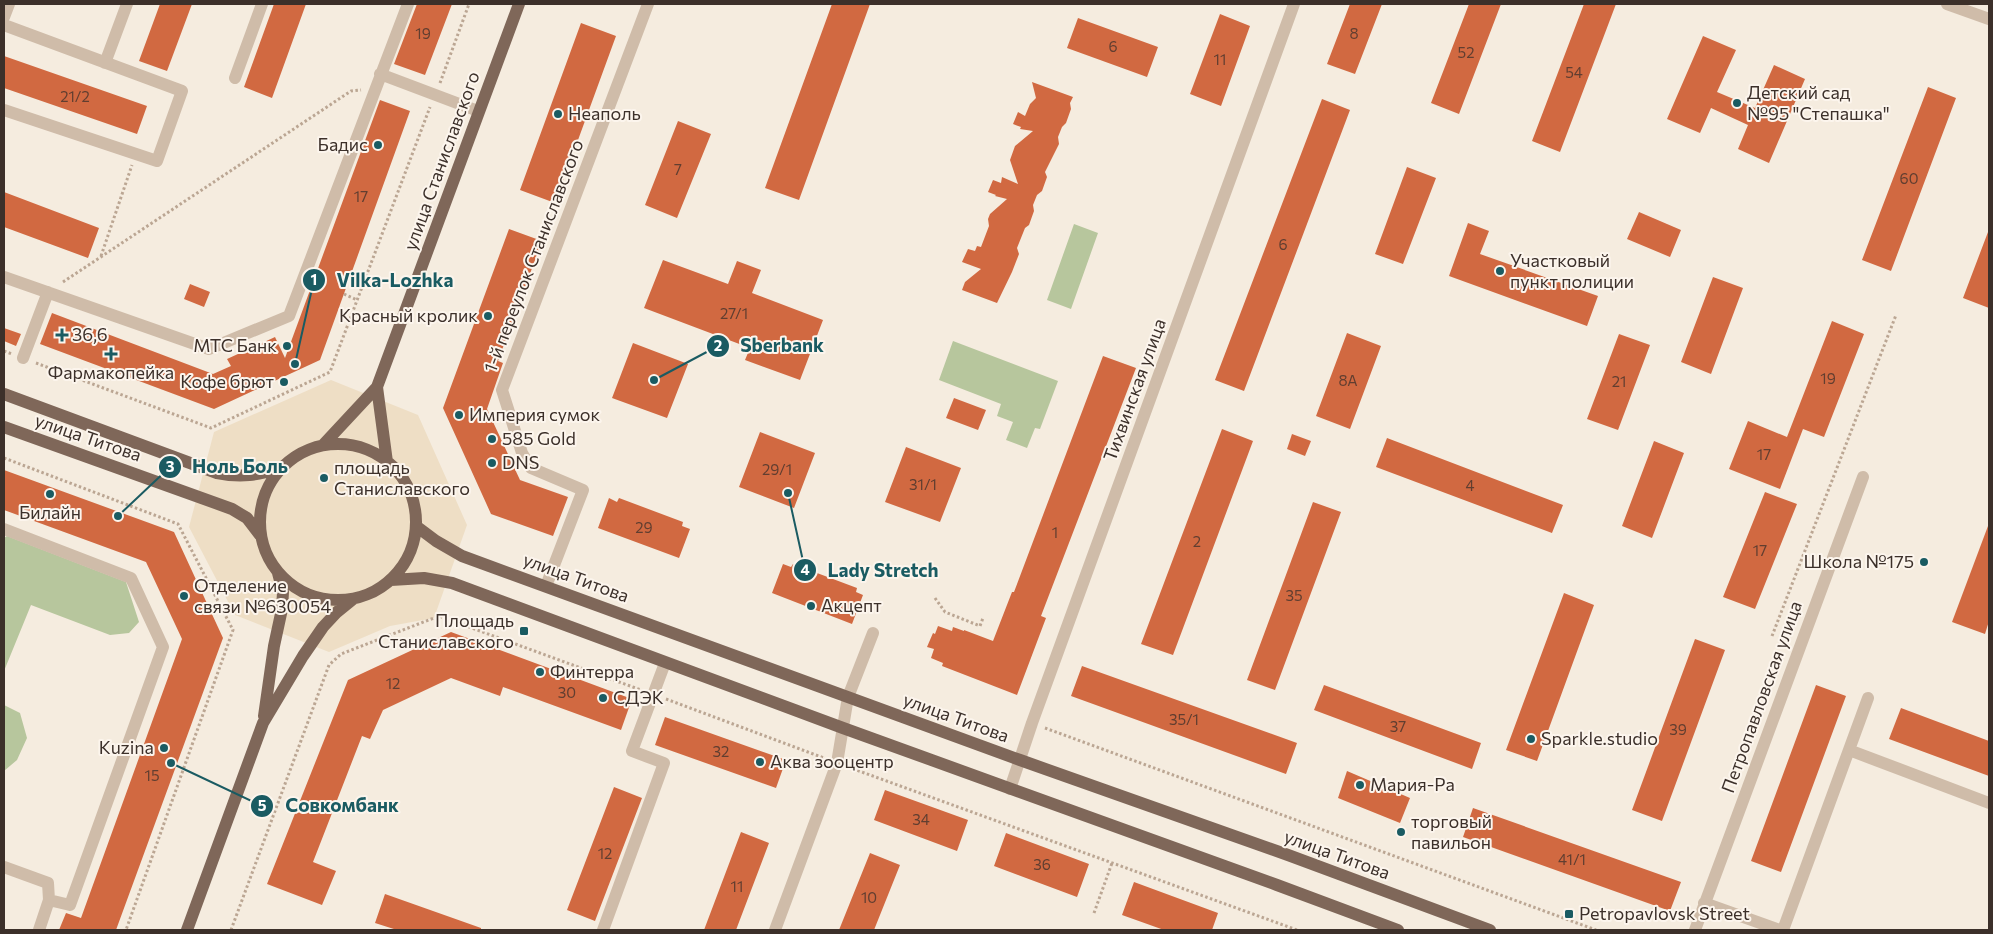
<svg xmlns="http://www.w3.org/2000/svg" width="1993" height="934" font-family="Commissioner,sans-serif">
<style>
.green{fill:#b7c69d}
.plaza{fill:#eedec5}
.building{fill:#d16941}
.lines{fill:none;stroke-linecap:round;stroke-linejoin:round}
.path{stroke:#bba693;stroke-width:3;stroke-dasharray:2.5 2.5;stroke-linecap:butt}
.minor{stroke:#cfbca9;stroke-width:12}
.major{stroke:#7f6759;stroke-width:12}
.poi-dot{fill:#1a5b62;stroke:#fcf5ed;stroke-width:2}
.labels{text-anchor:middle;stroke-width:4;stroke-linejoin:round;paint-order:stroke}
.number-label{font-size:15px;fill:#613e30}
.poi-label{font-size:18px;fill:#3c302a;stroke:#fcf5ed;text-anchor:start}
.street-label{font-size:18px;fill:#3c302a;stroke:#fcf5ed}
.leader{fill:none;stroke:#1a5b62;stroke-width:2}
.callout-dot{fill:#1a5b62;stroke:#fcf5ed;stroke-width:2}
.mark-label{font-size:15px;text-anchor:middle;font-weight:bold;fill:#fff}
.callout-label{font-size:19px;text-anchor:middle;font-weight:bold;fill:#1a5b62;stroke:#fcf5ed;stroke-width:4;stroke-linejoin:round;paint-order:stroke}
</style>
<rect width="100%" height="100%" fill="#f5ecdf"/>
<!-- green -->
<path class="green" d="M1074 224 1098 233 1071 309 1047 300Z
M953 341 1058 381 1040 429 1035 428 1027 448 1006 440 1013 422 997 416 1001 404 939 380Z
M7 536 126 582 139 622 129 633 110 635 31 605 4 671V538Z
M4 705 20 713 27 738 17 760 4 771Z"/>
<!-- plaza -->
<path class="plaza" d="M331 380 418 415 467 525 434 618 390 626 329 652 235 615 189 527 214 432Z"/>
<!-- building -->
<path class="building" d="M160 4H192L167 71 139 61Z
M274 4H306L272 98 244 87Z
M417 4H452L425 75 394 64Z
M832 4H870L799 200 765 188Z
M1350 4H1382L1355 74 1327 64Z
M1469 4H1501L1459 114 1431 103Z
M1584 4H1616L1560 152 1532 141Z
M1220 14 1250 26 1221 106 1190 94Z
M1078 18 1158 47 1147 77 1067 48Z
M581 23 616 36 555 203 520 190Z
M1703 36 1736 50 1717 92 1755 108 1774 65 1805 79 1769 163 1738 149 1748 125 1711 108 1700 133 1667 119Z
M4 56 147 106 137 134 4 88Z
M1032 82 1073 97 1070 103 1071 109 1066 123 1062 127 1058 137 1059 144 1045 172 1047 177 1042 191 1037 195 1033 205 1034 211 1029 225 1025 228 1017 248 1019 254 1012 272 997 303 962 290 965 282 981 269 962 262 968 249 975 251 977 246 981 247 989 226 988 219 990 214 1007 199 995 196 996 195 988 192 993 180 1001 183 1002 177 1018 184 1010 160 1015 146 1033 131 1020 129 1021 127 1013 124 1018 112 1025 116 1030 104 1036 98Z
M1928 87 1956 98 1891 271 1862 260Z
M1322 99 1350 110 1244 391 1215 380Z
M380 100 410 111 320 360 214 409 40 344 52 313 213 374 231 366 227 359 275 337 285 358Z
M678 121 711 134 677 218 645 205Z
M1407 167 1436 178 1403 264 1375 254Z
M4 192 99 228 88 258 4 227Z
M1639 212 1681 230 1670 257 1627 239Z
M1468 223 1489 231 1480 254 1598 296 1587 326 1449 276Z
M509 229 542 241 498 361 503 363 487 409 520 480 568 497 553 536 491 514 443 408Z
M1988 232H1989V308L1963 298Z
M663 260 728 284 737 261 761 270 752 293 823 320 800 380 745 360 750 348 644 308Z
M1713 277 1743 288 1711 374 1681 362Z
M190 284 210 292 204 307 184 299Z
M1832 321 1864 334 1824 437 1803 429 1780 489 1729 469 1748 421 1787 437Z
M4 328 21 334 16 346 4 341Z
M1347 333 1381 346 1350 429 1316 416Z
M1619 334 1650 345 1618 430 1587 419Z
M633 343 688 364 667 418 612 398Z
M1103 356 1136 368 1041 616 1046 618 1017 695 942 666 943 663 931 658 934 649 927 647 933 633 935 634 938 626 952 631 953 627 964 631V630L993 641 1012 592H1014Z
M954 398 986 410 978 430 946 418Z
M1222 429 1253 441 1173 655 1141 644Z
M760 432 815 453 794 508 739 487Z
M1292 434 1311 441 1305 456 1287 449Z
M1387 438 1563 505 1552 533 1376 467Z
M1654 441 1684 453 1652 538 1622 526Z
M906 447 961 468 940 522 885 502Z
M4 470 174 532 223 638 116 930H59L66 913 81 918 182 639 146 562 4 510Z
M1765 492 1797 504 1755 609 1723 597Z
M609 498 617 502 619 498 683 522 682 526 690 529 679 558 598 528Z
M1313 502 1341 512 1275 690 1247 680Z
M1988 526H1989V621L1985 634 1952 622Z
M783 564 791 567 793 564 857 588 856 592 863 595 852 624 772 593Z
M1564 593 1594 605 1537 761 1506 750Z
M451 632 632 699 621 730 503 687 500 696 451 678 383 710 370 739 362 736 313 862 336 871 322 905 267 884 348 680Z
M1695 639 1725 650 1662 821 1632 810Z
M1082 666 1297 743 1286 774 1071 696Z
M1324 685 1481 743 1472 769 1314 710Z
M1816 685 1846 696 1781 872 1751 861Z
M1901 708 1989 741V776L1889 739Z
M665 717 786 760 776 788 655 745Z
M1347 771 1410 798 1400 823 1338 798Z
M614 787 642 798 595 921 567 910Z
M885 790 968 820 957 851 874 820Z
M1473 808 1681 882 1670 911 1463 837Z
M741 832 769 843 736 930H704Z
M1006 833 1089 864 1077 897 994 866Z
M870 853 900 865 874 930H839Z
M1134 882 1218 913 1212 930H1164L1122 915Z
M385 894 481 928V930H397L375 923Z"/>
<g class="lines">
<!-- path -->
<path class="path" d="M440 83 469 4
M101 256 132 165
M63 282 351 91 361 90
M344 294 357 300
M4 351 12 354
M36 363 211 428 330 372 430 107
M4 458 178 524 233 630 126 930
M935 598 945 612 980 626 983 618
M1772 636 1896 315
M666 699 824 758
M1045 728 1596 930
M848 767 1297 930
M1094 913 1112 863
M231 930 329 665 341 654 439 616 641 690"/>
<!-- minor -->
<path class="minor" d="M1947 4 1989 19
M4 17 9 4
M4 25 182 91 157 161 4 110
M105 63 127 4
M380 74 478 111
M235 78 262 4
M4 277 209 349 289 316 408 4
M23 358 48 292
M4 529 131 578 163 647 70 905 49 900 39 930
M546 586 583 490 531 468 522 453 502 390 648 4
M1849 750 1989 803
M1010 789 1032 723 1294 4
M4 867 48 883 49 900
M1704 903 1780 930
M603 930 664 763 632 751 665 663
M775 930 837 763 848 697 873 633
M1695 930 1863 477
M1783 930 1868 698"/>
<!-- major -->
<path class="major" d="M377 387 387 462
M4 394 217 473C242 478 257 475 281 468
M4 427 232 509 247 518 260 535
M260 522a78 78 0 1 1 156 0a78 78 0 1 1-156 0Z
M323 445 377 387 519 4
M416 526 436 541 462 556 1020 760 1288 855 1490 930
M391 580 424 578 452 583 843 728 1277 885 1398 930
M264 716 274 646 282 609 283 592 278 573
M187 930 263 723 303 656 323 627 337 612 353 599"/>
</g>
<!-- markers -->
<g class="poi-dot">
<circle cx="1737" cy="103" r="5"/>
<circle cx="558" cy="114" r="5"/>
<circle cx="378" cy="145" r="5"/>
<circle cx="1500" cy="271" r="5"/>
<circle cx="488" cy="316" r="5"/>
<path d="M59.5 327.5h5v5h5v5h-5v5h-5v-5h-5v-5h5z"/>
<circle cx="287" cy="346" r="5"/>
<path d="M108.5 346.5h5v5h5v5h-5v5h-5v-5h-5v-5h5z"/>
<circle cx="284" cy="382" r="5"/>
<circle cx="459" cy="415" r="5"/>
<circle cx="492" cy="439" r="5"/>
<circle cx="492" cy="463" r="5"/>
<circle cx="324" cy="478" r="5"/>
<circle cx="50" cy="494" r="5"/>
<circle cx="1924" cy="562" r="5"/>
<circle cx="184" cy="596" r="5"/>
<circle cx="811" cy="606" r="5"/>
<rect x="519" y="626" width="10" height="10" rx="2.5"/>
<circle cx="540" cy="672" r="5"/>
<circle cx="603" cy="698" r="5"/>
<circle cx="1531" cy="739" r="5"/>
<circle cx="164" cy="748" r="5"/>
<circle cx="760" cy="762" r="5"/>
<circle cx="1360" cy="785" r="5"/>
<circle cx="1401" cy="832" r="5"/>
<rect x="1564" y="909" width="10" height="10" rx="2.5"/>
</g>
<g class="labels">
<!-- number labels -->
<g class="number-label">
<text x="423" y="39">19</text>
<text x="1354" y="39">8</text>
<text x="1113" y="52">6</text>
<text x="1466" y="58">52</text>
<text x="1220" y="65">11</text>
<text x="1574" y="78">54</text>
<text x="75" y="102">21/2</text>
<text x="678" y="175">7</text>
<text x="1909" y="184">60</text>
<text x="361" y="202">17</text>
<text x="1283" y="250">6</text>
<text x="734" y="319">27/1</text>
<text x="1828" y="384">19</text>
<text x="1348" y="386">8А</text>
<text x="1619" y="387">21</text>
<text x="1764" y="460">17</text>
<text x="777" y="475">29/1</text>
<text x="923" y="490">31/1</text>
<text x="1470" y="491">4</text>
<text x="644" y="533">29</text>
<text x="1055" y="538">1</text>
<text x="1197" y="547">2</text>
<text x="1760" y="556">17</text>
<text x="1294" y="601">35</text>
<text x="393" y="689">12</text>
<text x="567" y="698">30</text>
<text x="1184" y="725">35/1</text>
<text x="1398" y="732">37</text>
<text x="1678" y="735">39</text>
<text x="721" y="757">32</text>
<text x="152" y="781">15</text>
<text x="921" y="825">34</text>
<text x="605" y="859">12</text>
<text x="1572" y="865">41/1</text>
<text x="1042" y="870">36</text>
<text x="737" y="892">11</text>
<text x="869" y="903">10</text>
</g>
<!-- poi labels -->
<g class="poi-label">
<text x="1747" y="99">Детский сад<tspan x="1747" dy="21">№95 "Степашка"</tspan></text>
<text x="568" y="120">Неаполь</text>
<text x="368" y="151" text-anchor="end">Бадис</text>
<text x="1510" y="267">Участковый<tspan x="1510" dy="21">пункт полиции</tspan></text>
<text x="478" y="322" text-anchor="end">Красный кролик</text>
<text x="72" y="341">36,6</text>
<text x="277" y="352" text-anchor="end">МТС Банк</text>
<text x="111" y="379" text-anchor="middle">Фармакопейка</text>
<text x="274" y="388" text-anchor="end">Кофе брют</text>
<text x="469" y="421">Империя сумок</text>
<text x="502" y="445">585 Gold</text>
<text x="502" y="469">DNS</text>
<text x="334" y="474">площадь<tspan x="334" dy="21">Станиславского</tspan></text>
<text x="50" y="519" text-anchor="middle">Билайн</text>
<text x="1914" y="568" text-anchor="end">Школа №175</text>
<text x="194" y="592">Отделение<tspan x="194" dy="21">связи №630054</tspan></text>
<text x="821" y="612">Акцепт</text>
<text x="514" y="627" text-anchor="end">Площадь<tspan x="514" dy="21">Станиславского</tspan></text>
<text x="550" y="678">Финтерра</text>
<text x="613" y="704">СДЭК</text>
<text x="1541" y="745">Sparkle.studio</text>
<text x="154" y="754" text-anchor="end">Kuzina</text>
<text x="770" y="768">Аква зооцентр</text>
<text x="1370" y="791">Мария-Ра</text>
<text x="1411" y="828">торговый<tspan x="1411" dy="21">павильон</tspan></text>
<text x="1579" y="920">Petropavlovsk Street</text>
</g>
<!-- street labels -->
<g class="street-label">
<text transform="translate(442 161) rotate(-70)" y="6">улица Станиславского</text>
<text transform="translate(534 256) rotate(-69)" y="6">1-й переулок Станиславского</text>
<text transform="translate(1135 390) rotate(-70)" y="6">Тихвинская улица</text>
<text transform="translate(88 438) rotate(19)" y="6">улица Титова</text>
<text transform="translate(576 578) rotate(20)" y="6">улица Титова</text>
<text transform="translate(1762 697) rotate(-70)" y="6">Петропавловская улица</text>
<text transform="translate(956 718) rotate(20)" y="6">улица Титова</text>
<text transform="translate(1337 855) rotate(20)" y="6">улица Титова</text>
</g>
</g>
<!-- callouts -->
<path class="leader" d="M295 364L314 280M654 380L718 346M118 516L170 467M788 493L805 570M171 763L262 806"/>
<g class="callout-dot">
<circle cx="295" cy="364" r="5"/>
<circle cx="654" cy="380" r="5"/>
<circle cx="118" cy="516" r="5"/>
<circle cx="788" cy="493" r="5"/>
<circle cx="171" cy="763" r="5"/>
<circle cx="314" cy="280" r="12"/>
<circle cx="718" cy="346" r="12"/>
<circle cx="170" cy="467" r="12"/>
<circle cx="805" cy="570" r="12"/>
<circle cx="262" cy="806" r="12"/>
</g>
<g class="mark-label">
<text x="314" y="285">1</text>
<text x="718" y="351">2</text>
<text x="170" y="472">3</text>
<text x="805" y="575">4</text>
<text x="262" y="811">5</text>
</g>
<g class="callout-label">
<text x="395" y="287">Vilka-Lozhka</text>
<text x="782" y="352">Sberbank</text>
<text x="240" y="473">Ноль Боль</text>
<text x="883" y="577">Lady Stretch</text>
<text x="342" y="812">Совкомбанк</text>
</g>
<!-- border -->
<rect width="1993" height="934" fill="none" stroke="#3c302a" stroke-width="10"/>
</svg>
